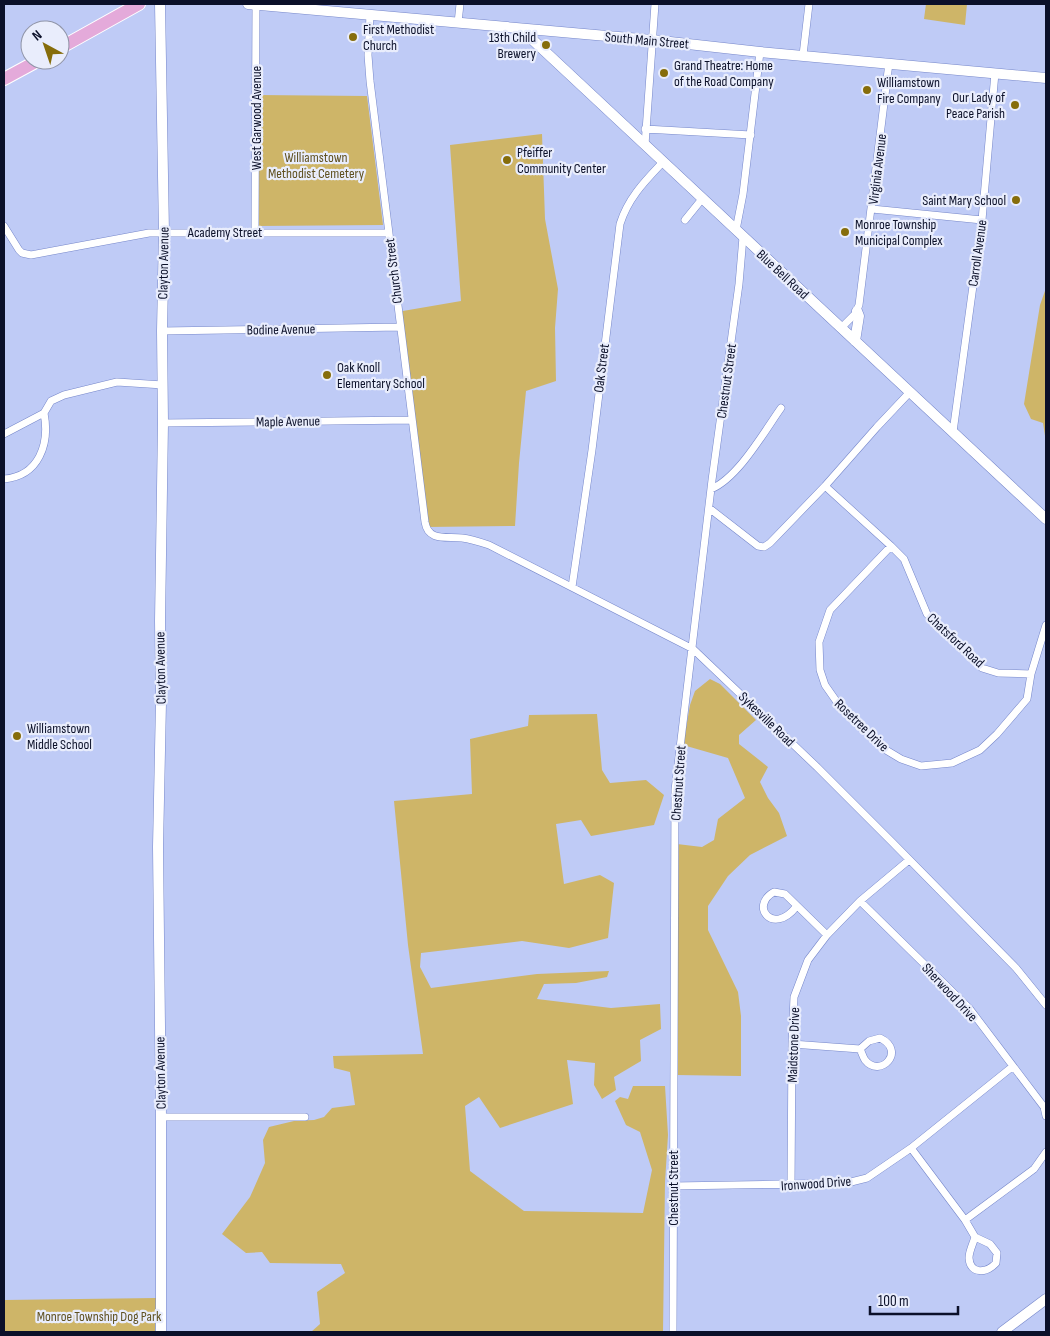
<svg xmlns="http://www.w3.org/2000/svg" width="1050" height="1336" font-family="'Sofia Sans Condensed',sans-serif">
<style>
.green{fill:#ceb568}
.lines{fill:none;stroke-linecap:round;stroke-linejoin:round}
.street-casing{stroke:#7687ca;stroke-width:8}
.secondary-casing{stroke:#7687ca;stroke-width:11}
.highway-casing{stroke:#fff;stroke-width:14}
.street{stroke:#fff;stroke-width:7}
.secondary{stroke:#fff;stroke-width:10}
.highway{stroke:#e4aada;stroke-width:12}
.poi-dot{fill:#866d0b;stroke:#e9edfc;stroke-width:2}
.labels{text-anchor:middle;stroke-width:4.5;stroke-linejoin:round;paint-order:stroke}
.poi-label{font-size:14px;fill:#0b1029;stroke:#e9edfc;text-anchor:start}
.street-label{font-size:14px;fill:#0b1029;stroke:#e9edfc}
.park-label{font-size:14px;fill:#605120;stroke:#e9edfc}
</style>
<rect width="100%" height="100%" fill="#bfcbf6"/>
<!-- green -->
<path class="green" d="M926 4H967L965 25 924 19Z
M257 95 367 96 383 225 257 226Z
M542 134 545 219 558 289 555 328 556 381 526 391 519 463 515 526 426 527 397 312 461 301 450 145Z
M1046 288V442L1043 423 1031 419 1024 404 1040 305Z
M710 679 720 684 756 720 739 735V744L768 767 760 782 768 798 779 813 787 836 750 855 728 876 708 906V930L738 992 741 1016V1076L676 1075 677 844 702 847 714 840 718 819 745 798 728 758 683 745 690 705 695 691Z
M597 714 602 770 610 783 646 780 664 795 654 825 591 836 581 820 556 824 564 884 600 875 614 883 608 938 569 948 522 941 421 953 420 967 431 988 537 974 609 971 607 977 576 983 544 984 537 999 611 1008 660 1004 661 1029 640 1040 641 1061 614 1077 616 1090 602 1099 594 1085 595 1063 567 1060 573 1104 500 1128 479 1097 465 1106 470 1171 524 1211 643 1213 652 1170 640 1132 626 1125 615 1101 620 1097 628 1099 633 1086H665L668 1135 665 1182 663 1332H311L320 1324 317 1292 345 1273 341 1264 270 1263 262 1252 246 1253 222 1234 250 1197 265 1163 263 1140 269 1127 294 1121 314 1120 324 1117 332 1108 355 1105 350 1072 334 1068 333 1056 423 1054 408 945 394 801 472 794 470 739 528 726 529 715Z
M156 1298 155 1332H4V1300Z"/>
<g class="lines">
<defs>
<path id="street" d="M370 15 368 55 370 81 425 522C428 542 447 536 462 538 471 539 480 542 489 545L693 649 817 767 893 843 1016 968 1046 1005
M458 23 460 4
M803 55 809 4
M645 129 751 135
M645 145 655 4
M872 209 982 220
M685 220 702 199
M4 226 19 250 22 253 31 255 149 233H389
M736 230 743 194 760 52
M255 232 256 4
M841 328 855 314 859 305 889 63
M162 331 400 327
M163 423 412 420
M953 432 982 220 995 73
M4 434 44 413 51 401 64 395 117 382 163 385
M4 479C39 476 50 444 44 413
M825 486 891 546 904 559 927 614 982 668 998 673 1031 674
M711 489C738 478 764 432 781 408
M709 508 758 546 764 547 770 543 825 486 877 427 910 392
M891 546 830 610 819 642 820 670 825 685 839 705 886 750 901 759 921 766 952 763 980 750 997 734 1027 699 1031 674 1046 625
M572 587 592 450 620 224C628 198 645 181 663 162
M860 901 969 1008 1044 1107 1046 1116
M796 907C773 936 749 906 774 892L785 894 827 935
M880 1038C907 1051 880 1079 865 1060 863 1057 862 1053 860 1049L869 1041Z
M792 1044 860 1049
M161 1117H305
M911 1148 965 1220 975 1237 990 1244 997 1253 996 1263C987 1273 970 1275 969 1258 969 1251 973 1244 975 1237
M791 1185 792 1044 794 997 808 960 827 935 860 901 909 860
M673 1186 847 1183 867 1178 911 1148 1012 1067
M965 1220 1034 1169 1046 1152
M673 1332 675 790 712 480 739 284 743 237"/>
<path id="secondary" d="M160 4 164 233 162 331 163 423 160 621 161 702 158 847 161 1117V1332
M248 4 652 40 760 52 1046 78
M521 29 1046 519
M855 341 859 316 857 311
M1002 1332 1046 1299"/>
<path id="highway" d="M60 48 139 4
M4 79 39 60"/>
</defs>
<!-- street casing -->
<use href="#street" class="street-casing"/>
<!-- secondary casing -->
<use href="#secondary" class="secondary-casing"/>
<!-- highway casing -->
<use href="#highway" class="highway-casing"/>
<!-- street -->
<use href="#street" class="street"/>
<!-- secondary -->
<use href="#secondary" class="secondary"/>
<!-- highway -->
<use href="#highway" class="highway"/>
</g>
<!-- markers -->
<g class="poi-dot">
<circle cx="353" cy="37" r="5"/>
<circle cx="546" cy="45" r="5"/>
<circle cx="664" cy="73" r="5"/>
<circle cx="867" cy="90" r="5"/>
<circle cx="1015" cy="105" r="5"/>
<circle cx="507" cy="160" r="5"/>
<circle cx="1016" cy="200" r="5"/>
<circle cx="845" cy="232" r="5"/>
<circle cx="327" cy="375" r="5"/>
<circle cx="17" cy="736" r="5"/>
</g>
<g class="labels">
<!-- poi labels -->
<g class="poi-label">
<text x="363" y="34">First Methodist<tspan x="363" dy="16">Church</tspan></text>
<text x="536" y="42" text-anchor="end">13th Child<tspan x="536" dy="16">Brewery</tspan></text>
<text x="674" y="70">Grand Theatre: Home<tspan x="674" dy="16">of the Road Company</tspan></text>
<text x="877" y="87">Williamstown<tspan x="877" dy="16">Fire Company</tspan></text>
<text x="1005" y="102" text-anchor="end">Our Lady of<tspan x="1005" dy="16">Peace Parish</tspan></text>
<text x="517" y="157">Pfeiffer<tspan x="517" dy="16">Community Center</tspan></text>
<text x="1006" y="205" text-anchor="end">Saint Mary School</text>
<text x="855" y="229">Monroe Township<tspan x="855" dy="16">Municipal Complex</tspan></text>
<text x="337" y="372">Oak Knoll<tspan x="337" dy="16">Elementary School</tspan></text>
<text x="27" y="733">Williamstown<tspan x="27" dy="16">Middle School</tspan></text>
</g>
<!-- street labels -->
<g class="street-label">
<text transform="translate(647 40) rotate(5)" y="5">South Main Street</text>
<text transform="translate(256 118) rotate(-90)" y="5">West Garwood Avenue</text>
<text transform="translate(877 169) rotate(-83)" y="5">Virginia Avenue</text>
<text x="225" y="237">Academy Street</text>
<text transform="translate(977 253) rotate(-82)" y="5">Carroll Avenue</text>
<text transform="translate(163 263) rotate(-89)" y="5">Clayton Avenue</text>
<text transform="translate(393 271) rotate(-97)" y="5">Church Street</text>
<text transform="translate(783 274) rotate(43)" y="5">Blue Bell Road</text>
<text transform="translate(281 329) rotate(-1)" y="5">Bodine Avenue</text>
<text transform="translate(601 368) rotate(-83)" y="5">Oak Street</text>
<text transform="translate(726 381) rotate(-82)" y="5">Chestnut Street</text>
<text transform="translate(288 421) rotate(-1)" y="5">Maple Avenue</text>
<text transform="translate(956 640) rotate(43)" y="5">Chatsford Road</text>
<text transform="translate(160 668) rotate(-91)" y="5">Clayton Avenue</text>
<text transform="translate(767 719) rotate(44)" y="5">Sykesville Road</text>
<text transform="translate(862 725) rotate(44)" y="5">Rosetree Drive</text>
<text transform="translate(678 783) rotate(-86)" y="5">Chestnut Street</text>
<text transform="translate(950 992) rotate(47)" y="5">Sherwood Drive</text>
<text transform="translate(793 1045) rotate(-88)" y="5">Maidstone Drive</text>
<text transform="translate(160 1073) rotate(-91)" y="5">Clayton Avenue</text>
<text transform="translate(816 1183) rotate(-4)" y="5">Ironwood Drive</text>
<text transform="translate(673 1188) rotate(-90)" y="5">Chestnut Street</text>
</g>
<!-- park labels -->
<g class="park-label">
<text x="316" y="162">Williamstown<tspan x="316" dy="16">Methodist Cemetery</tspan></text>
<text x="99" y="1321">Monroe Township Dog Park</text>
</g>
</g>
<!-- border -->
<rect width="1050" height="1336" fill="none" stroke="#0b1029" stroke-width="10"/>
<!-- north arrow -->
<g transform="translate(45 45) rotate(320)"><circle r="24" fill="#e9edfc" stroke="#9095a8"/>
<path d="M0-4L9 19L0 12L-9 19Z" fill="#866d0b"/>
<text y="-8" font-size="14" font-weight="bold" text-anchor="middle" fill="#0b1029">N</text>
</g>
<!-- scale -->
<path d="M870 1306v8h88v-8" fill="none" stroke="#0b1029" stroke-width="2.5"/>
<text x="878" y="1306" font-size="15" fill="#0b1029" stroke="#e9edfc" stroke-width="4" paint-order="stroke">100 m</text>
</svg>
